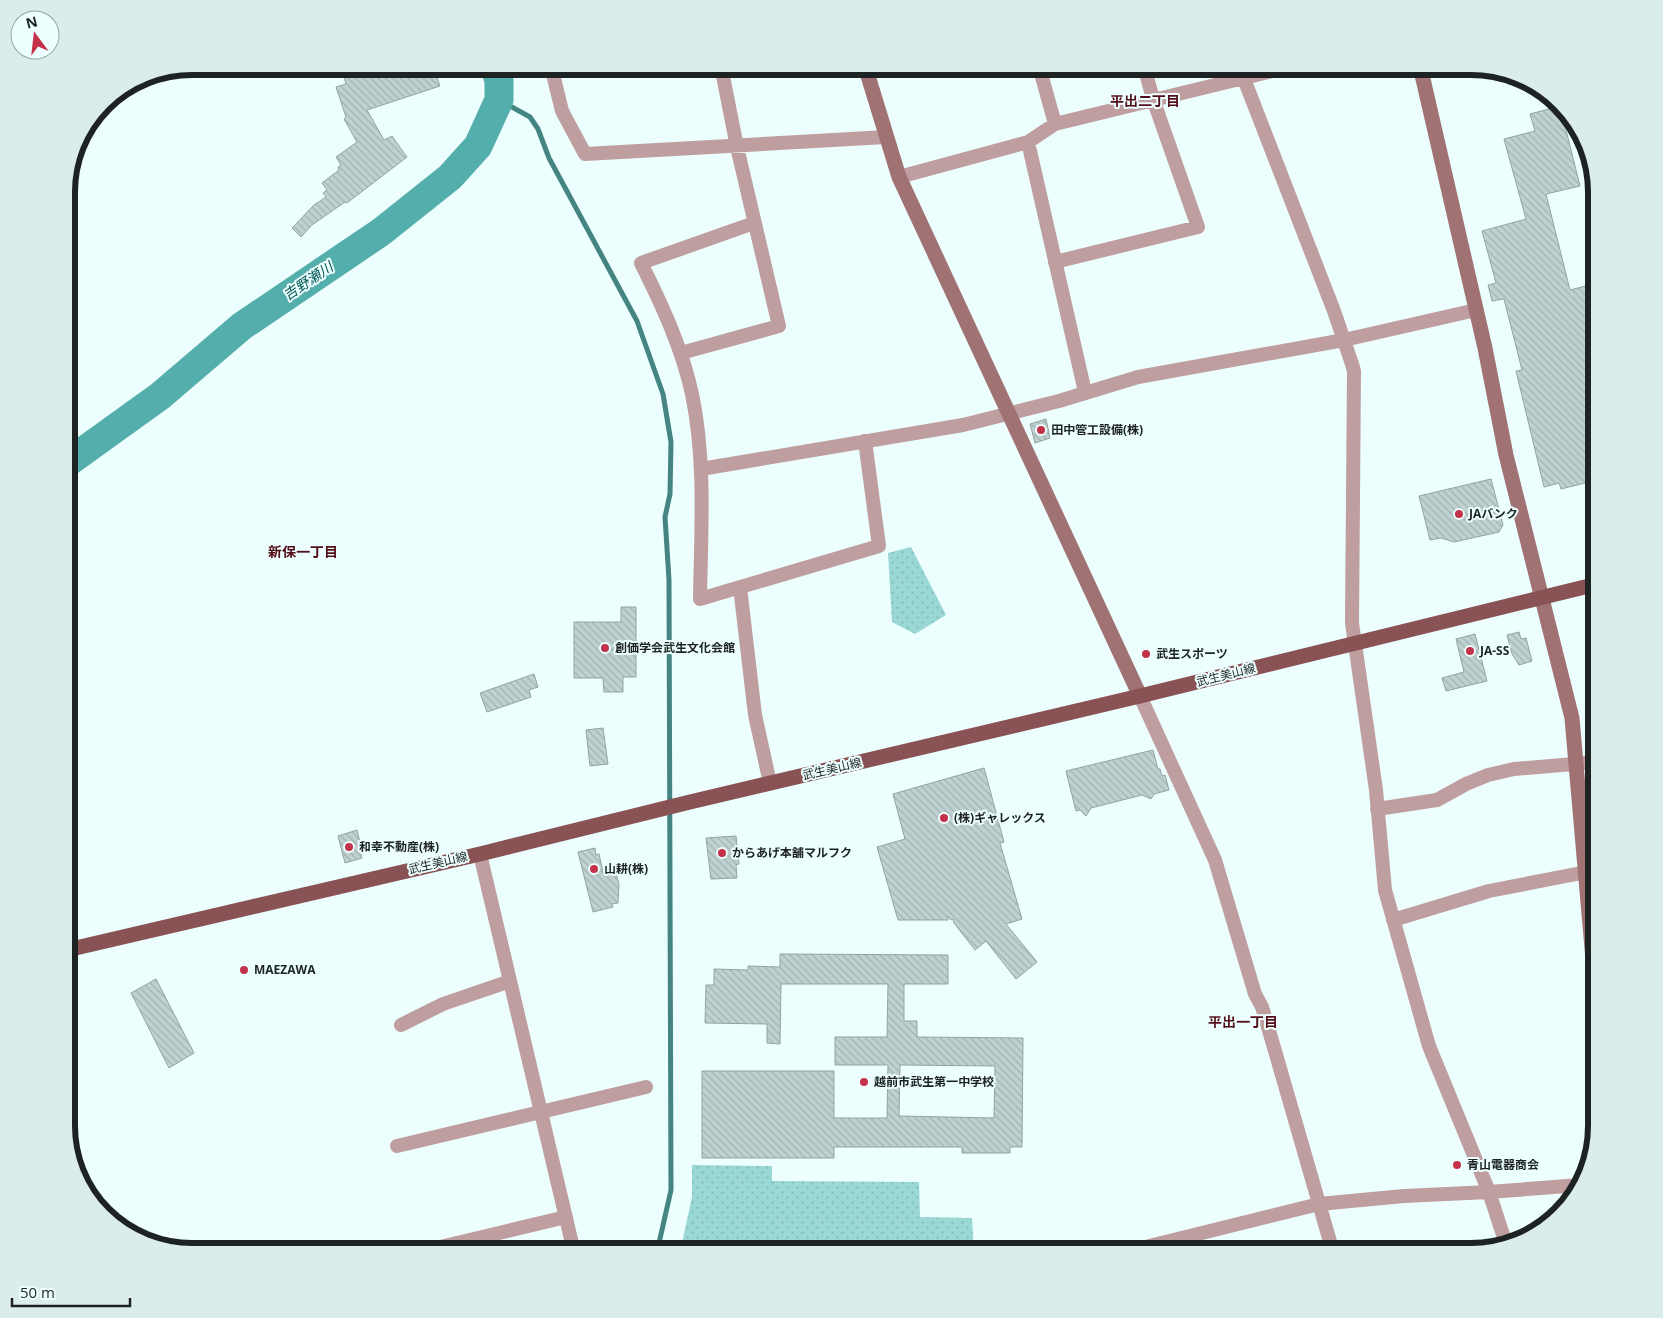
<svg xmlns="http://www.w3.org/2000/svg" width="1663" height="1318" font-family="'Open Sans','Noto Sans JP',sans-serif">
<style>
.park{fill:url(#park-dots)}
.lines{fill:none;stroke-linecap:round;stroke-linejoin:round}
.stream{stroke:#448482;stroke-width:5}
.river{stroke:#54aeab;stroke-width:29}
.building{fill:url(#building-back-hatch);stroke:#93a3a2;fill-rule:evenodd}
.street{stroke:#bf9e9f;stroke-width:14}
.secondary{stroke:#a07273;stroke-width:15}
.primary{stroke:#895255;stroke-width:15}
.poi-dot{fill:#c33248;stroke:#ecfefd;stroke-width:2}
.labels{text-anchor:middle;stroke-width:4;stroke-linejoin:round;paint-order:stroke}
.poi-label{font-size:12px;font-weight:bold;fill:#1d2323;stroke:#ecfefd;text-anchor:start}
.street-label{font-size:12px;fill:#1d2323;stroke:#ecfefd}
.neighbourhood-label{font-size:14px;font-weight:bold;fill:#520d18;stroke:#ecfefd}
.water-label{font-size:14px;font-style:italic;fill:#015654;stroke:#ecfefd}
.rim{fill:none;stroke:#1d2323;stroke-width:6}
</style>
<defs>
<pattern id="park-dots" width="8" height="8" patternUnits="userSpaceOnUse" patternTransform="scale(1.25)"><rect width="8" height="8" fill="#9ad8d5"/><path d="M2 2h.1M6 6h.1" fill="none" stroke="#84b9b7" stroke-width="1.8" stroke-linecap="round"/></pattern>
<pattern id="building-back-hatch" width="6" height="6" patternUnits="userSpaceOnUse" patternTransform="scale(1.25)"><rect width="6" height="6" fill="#bfd1d0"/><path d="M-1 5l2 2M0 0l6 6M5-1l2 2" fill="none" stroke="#a4b3b2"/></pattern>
</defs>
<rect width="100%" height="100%" fill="#ecfefd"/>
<!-- park -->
<path class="park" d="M911 547 946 615 915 634 892 622 888 553Z
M692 1165 772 1166V1181L919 1182 920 1217 972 1218 974 1252H680L692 1197Z"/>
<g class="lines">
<!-- stream -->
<path class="stream" d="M499 100 530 117 538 129 549 158 637 321 663 394 671 442 670 494 665 517 669 580 671 1190 657 1252"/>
<!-- river -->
<path class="river" d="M67 463 160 396 242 326 381 232 450 177 478 146 499 100V80L494 66"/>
</g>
<!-- building -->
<path class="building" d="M341 66H425L428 68 430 73 435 72 440 86 367 110 384 140 392 136 407 157 347 203 345 202 312 225 301 237 292 228 314 205 326 197 323 193 327 190 322 183 339 170 338 167 341 165 336 157 357 142 344 119 346 117 336 87 346 84Z
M1560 106 1580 186 1546 194 1570 290 1597 283V480L1561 489 1559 483 1544 487 1516 371 1522 370 1504 299 1492 301 1488 285 1496 283 1482 231 1526 219 1504 139 1535 131 1530 114Z
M1046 419 1050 438 1035 443 1030 424Z
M1491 479 1503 525 1499 532 1454 542 1441 538 1430 540 1419 496Z
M621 607H636V677H623V692H604L603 678H574V622H621Z
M1519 632 1521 639 1526 638 1532 661 1519 665 1512 654 1507 635Z
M1475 634 1487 681 1446 691 1442 678 1464 672 1456 639Z
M534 674 538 687 529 690 531 697 487 712 480 693Z
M603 728 608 764 590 766 586 730Z
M1153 750 1158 769H1160L1162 776 1165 775 1169 790 1154 794 1151 799 1142 795 1091 808 1086 816 1080 810 1076 811 1066 771Z
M984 768 1004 842 1000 843 1022 919 1006 924 1037 962 1016 979 986 941 975 950 954 923 953 919 951 920 948 916V920H898L877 847 905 839 893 794Z
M357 830 361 847 359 848 362 858 345 863 338 836Z
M736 836 739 864 736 865 737 878 711 879 706 838Z
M595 848 596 855 599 854 604 876 616 873 619 884 618 903 612 904 613 907 593 912 578 852Z
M780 954 948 955V984H904V1021H917V1037L1023 1038 1022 1147H1010V1153H962V1147H834V1158H702V1071H834V1118H887L888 1065H835V1037H887L888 984H781L780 1044 767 1043V1024L705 1023 706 985H714V969L748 970V966L780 967ZM900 1065 995 1066 994 1118 899 1116Z
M156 979 194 1053 169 1068 131 993Z"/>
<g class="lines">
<!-- street -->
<path class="street" d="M551 66 562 111 585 154 886 137
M1039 66 1055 124
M1239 66 1334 311 1352 364 1354 371 1352 623 1376 790 1385 890 1429 1046 1489 1192 1506 1244
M1028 142 1085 392
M899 177 1028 142 1055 124 1293 66
M754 223 641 263C662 305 682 348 692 394 706 461 701 531 700 599L879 546 865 441
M1055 262 1198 227 1153 99 1144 66
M681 353 779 326 737 147 721 66
M701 469 963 425 1059 401 1138 377 1344 340 1476 310
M740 587 755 715 770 783
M1140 696 1215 860 1255 994 1262 1007 1273 1044 1333 1252
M1377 809 1437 800 1466 784 1488 775 1514 769 1597 762
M480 854 574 1252
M1393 920 1489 891 1597 870
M401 1025 443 1004 510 981
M397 1146 646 1087
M419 1252 566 1217
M1125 1252 1319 1204 1404 1196 1489 1192 1580 1185"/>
<!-- secondary -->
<path class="secondary" d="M865 66 899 177 1140 696
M1420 66 1485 348 1506 455 1572 718 1597 1006"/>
<!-- primary -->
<path class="primary" d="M67 950 480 854 690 802 1140 696 1597 584"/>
</g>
<!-- markers -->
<g class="poi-dot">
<circle cx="1041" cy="430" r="5"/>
<circle cx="1459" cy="514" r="5"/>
<circle cx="605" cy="648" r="5"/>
<circle cx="1470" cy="651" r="5"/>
<circle cx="1146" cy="654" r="5"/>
<circle cx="944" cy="818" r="5"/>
<circle cx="349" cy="847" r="5"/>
<circle cx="722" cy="853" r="5"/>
<circle cx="594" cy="869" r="5"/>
<circle cx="244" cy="970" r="5"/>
<circle cx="864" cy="1082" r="5"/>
<circle cx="1457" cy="1165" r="5"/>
</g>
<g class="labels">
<!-- poi labels -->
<g class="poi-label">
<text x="1051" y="434">田中管工設備(株)</text>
<text x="1469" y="518">JAバンク</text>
<text x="615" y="652">創価学会武生文化会館</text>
<text x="1480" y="655">JA-SS</text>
<text x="1156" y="658">武生スポーツ</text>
<text x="954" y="822">(株)ギャレックス</text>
<text x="359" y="851">和幸不動産(株)</text>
<text x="732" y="857">からあげ本舗マルフク</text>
<text x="604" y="873">山耕(株)</text>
<text x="254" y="974">MAEZAWA</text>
<text x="874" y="1086">越前市武生第一中学校</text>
<text x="1467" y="1169">青山電器商会</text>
</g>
<!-- street labels -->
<g class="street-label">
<text transform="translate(1226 675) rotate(-14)" y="4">武生美山線</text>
<text transform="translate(832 769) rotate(-13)" y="4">武生美山線</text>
<text transform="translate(438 863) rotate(-13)" y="4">武生美山線</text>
</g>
<!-- neighbourhood labels -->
<g class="neighbourhood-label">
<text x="1145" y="106">平出二丁目</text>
<text x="303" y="557">新保一丁目</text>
<text x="1243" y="1027">平出一丁目</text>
</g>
<!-- water labels -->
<g class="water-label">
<text transform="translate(308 281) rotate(-34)" y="5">吉野瀬川</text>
</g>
</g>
<!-- crop -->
<path d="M0 0H1663V1318H0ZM192 75H1471A117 117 0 0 1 1588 192V1126A117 117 0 0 1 1471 1243H192A117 117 0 0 1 75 1126V192A117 117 0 0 1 192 75Z" fill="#dbecec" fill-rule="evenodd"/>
<path class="rim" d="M192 75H1471A117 117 0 0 1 1588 192V1126A117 117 0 0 1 1471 1243H192A117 117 0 0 1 75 1126V192A117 117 0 0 1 192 75Z"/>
<!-- north arrow -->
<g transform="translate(35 35) rotate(345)"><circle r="24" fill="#ecfefd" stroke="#99a6a6"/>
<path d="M0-4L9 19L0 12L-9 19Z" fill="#c33248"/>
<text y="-8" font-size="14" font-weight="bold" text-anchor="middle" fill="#1d2323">N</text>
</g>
<!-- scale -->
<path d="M12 1298v8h118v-8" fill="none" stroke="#1d2323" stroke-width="2.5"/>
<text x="20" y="1298" font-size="15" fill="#1d2323" stroke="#ecfefd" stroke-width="4" paint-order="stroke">50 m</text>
</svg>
